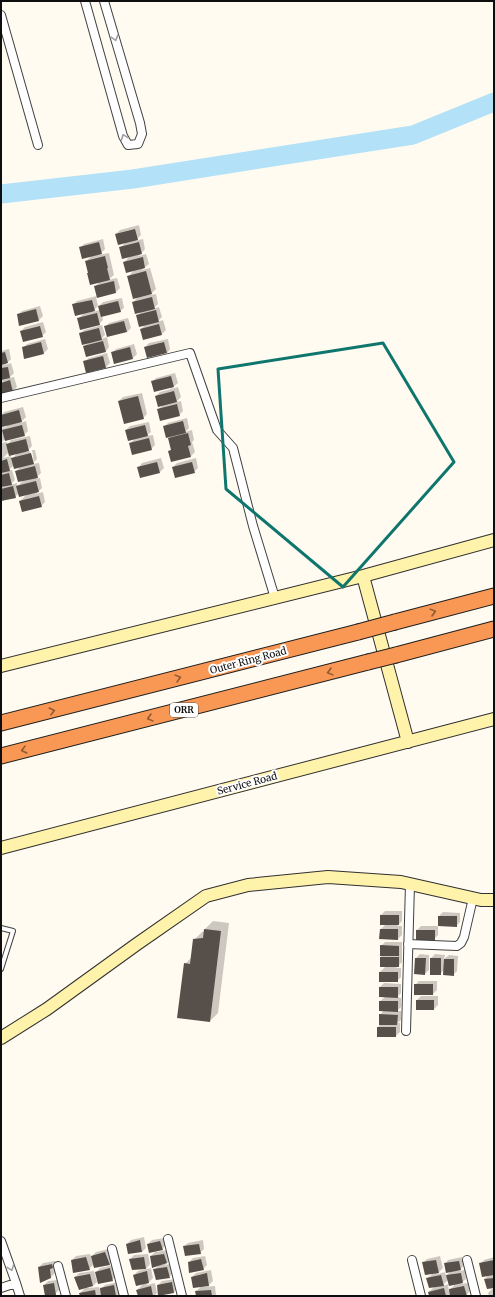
<svg xmlns="http://www.w3.org/2000/svg" width="495" height="1297" font-family="Merriweather,serif">
<style>
.shadow{fill:#0003;fill-rule:evenodd}
.lines{fill:none;stroke-linecap:round;stroke-linejoin:round}
.river{stroke:#b2e1f8;stroke-width:19}
.building{fill:#574f4a}
.lane-casing{stroke:#414141;stroke-width:6}
.street-casing{stroke:#414141;stroke-width:10}
.secondary-casing{stroke:#303030;stroke-width:14}
.highway-casing{stroke:#1f1f1f;stroke-width:17}
.lane{stroke:#fff;stroke-width:4}
.street{stroke:#fff;stroke-width:8}
.secondary{stroke:#fff2ab;stroke-width:12}
.highway{stroke:#f99854;stroke-width:15}
.highway-bridge-casing{stroke:#1f1f1f;stroke-width:17;stroke-linecap:butt}
.highway-bridge{stroke:#f99854;stroke-width:15}
.oneway{stroke:#9f9f9f}
.oneway2{stroke:#8f5a34}
.marked{fill:none;stroke:#0f766e;stroke-width:3;stroke-linejoin:round}
.labels{text-anchor:middle;stroke-width:4;stroke-linejoin:round;paint-order:stroke}
.shield{fill:#fff;stroke:#565656;stroke-width:1}
.shield-label{font-size:9px;font-weight:bold;fill:#0e0e0e}
.street-label{font-size:10px;fill:#0e0e0e;stroke:#fff}
</style>
<rect width="100%" height="100%" fill="#fffbf0"/>
<!-- shadow -->
<path class="shadow" d="M139 225 141 235 135 241 143 239 145 249 139 256 146 254 149 264 142 270 150 268 156 289 150 295 156 294 158 304 153 309 159 307 162 317 157 322 163 320 166 330 162 334 143 339 141 329 146 324 137 316 142 311 133 302 139 296 128 277 134 270 124 262 130 256 120 248 126 242 116 234 120 230Z
M103 239 105 249 99 255 109 253 114 275 108 280 117 278 120 288 116 292 96 297 98 306 92 312 100 310 99 306 103 302 122 298 124 308 120 311 102 316 103 320 99 324 78 319 84 313 73 305 77 301 97 296 95 287 100 281 86 261 93 255 80 248 84 244Z
M40 306 43 316 39 320 20 325 18 315 22 311Z
M128 318 131 328 127 332 106 326 109 323Z
M43 322 46 332 42 336 21 331 25 327Z
M102 325 105 335 101 339 107 337 109 347 106 351 84 346 89 342 80 334 84 330Z
M45 339 48 349 44 353 25 357 23 348 27 344Z
M168 339 170 349 167 353 145 347 149 343Z
M134 344 137 354 133 358 114 363 112 353 116 349Z
M9 349 11 359 5 365 11 363 14 373 9 378 14 377 17 387 13 391 1 394V351Z
M107 353 110 363 106 367 87 371 85 361 89 358Z
M175 373 178 383 171 389 178 387 181 397 176 402 181 401 183 411 179 415 158 410 163 405 156 396 160 392 171 389 170 387 153 381 156 378Z
M142 393 147 414 143 418 119 401 123 397Z
M23 407 26 417 20 423 26 421 28 431 24 435 5 439 1 443V428L6 427 9 424 2 423 1 425V415L4 412Z
M187 418 189 428 185 432 192 430 194 440 192 442 195 452 191 456 170 451 172 449 169 439 173 435 164 427 168 423Z
M149 422 151 432 146 436 153 435 155 445 151 449 130 443 135 439 126 430 130 426Z
M30 436 32 446 26 452 30 451 32 462H34L32 450H35L37 459 32 464 39 463 41 473 35 479 40 478 42 488 36 494 43 492 45 502 41 506 20 501 27 494 19 493 15 497 1 500V443L7 442V445L11 440ZM9 452 11 456 3 458ZM18 452 12 459 10 454ZM14 465 21 466 16 471 24 480 17 486V483L10 485 15 480 12 470 8 471Z
M161 458 164 468 160 472 139 467 142 463Z
M196 458 198 468 194 472 173 467 177 463Z
M385 911H402V921L397 926H402V935L398 939 381 929 386 924 381 915Z
M443 912 460 913V922L456 926 439 916Z
M213 921 229 923 218 1013 210 1021 185 964 192 957 194 940 202 932 205 931V929Z
M421 926H438V935L434 939 417 930Z
M385 942H402V962L396 968H401V977L397 981H380V972L386 966H381V946Z
M420 954 429 955V970L425 974 416 958Z
M435 954 445 955 444 959 449 955 458 956 457 971 453 975 444 970 440 974 431 958Z
M419 981H437V990L433 994 416 984Z
M384 983 401 984V993L397 997 401 998V1007L397 1011H401V1020L398 1023H400V1032L396 1036 378 1027 381 1024 380 1015 384 1010 380 1001 385 997 380 987Z
M421 996H438V1005L434 1009H417V1000Z
M144 1237 146 1248 142 1252 127 1244 131 1240Z
M164 1238 166 1245 162 1249 148 1244 152 1240Z
M203 1240 204 1249 200 1253 184 1246 188 1243Z
M109 1249 114 1260 110 1264 95 1267 94 1264 89 1269 72 1260 76 1256 90 1254 91 1257 96 1252Z
M168 1250 171 1259 165 1265 170 1264 173 1273 169 1277 154 1270 159 1265 151 1256 156 1251V1252Z
M148 1254 150 1264 146 1269 130 1259 134 1255Z
M205 1256 207 1265 203 1269 189 1262 193 1258Z
M440 1256 443 1268 437 1274 446 1272 445 1264 448 1260 462 1257 464 1265 459 1271 465 1270 466 1279 460 1284 468 1283 470 1291 465 1296H451V1294L449 1296H430L429 1292 435 1286 427 1279 433 1273 423 1263 427 1259ZM451 1271 446 1276 445 1272ZM448 1280 449 1284 442 1286ZM456 1283 449 1291 448 1285Z
M494 1257V1287L485 1279 489 1274 480 1264 484 1260Z
M55 1261 56 1263 53 1266 55 1273 51 1277 39 1267 43 1263Z
M114 1265 116 1276 112 1280 96 1272 100 1268Z
M151 1268 153 1278 146 1285 155 1283 157 1293 154 1296H140L137 1290 144 1283 134 1275 138 1271Z
M211 1270 213 1281 209 1285 203 1286V1287L215 1286 216 1296H197L196 1291 202 1286 192 1277 196 1273Z
M94 1271 97 1282 93 1286 87 1287V1288L99 1287 100 1290 105 1285 118 1282 120 1294 118 1296H81L80 1293 86 1287 75 1277 79 1273Z
M176 1279 178 1288 174 1292 159 1295 158 1285 162 1281Z
M58 1280 59 1290 55 1294 44 1285 48 1281Z
M492 1289H494V1296H489L488 1293Z"/>
<g class="lines">
<!-- river -->
<path class="river" d="M1 194 133 179 413 135 494 102"/>
</g>
<!-- building -->
<path class="building" d="M135 229 138 240 118 245 115 234Z
M99 242 102 254 82 259 79 247Z
M139 242 142 254 122 259 119 247Z
M105 256 108 268 88 273 85 261Z
M143 257 145 268 126 273 123 262Z
M107 268 110 280 90 285 87 273Z
M146 271 152 294 133 299 127 276Z
M114 281 116 293 97 298 94 286Z
M152 297 155 309 135 314 132 302Z
M92 300 95 311 75 316 72 304Z
M118 301 121 312 101 317 98 306Z
M36 309 39 321 19 326 17 314Z
M156 310 159 322 139 327 136 315Z
M97 313 100 325 80 330 77 318Z
M124 321 127 332 107 337 104 326Z
M159 324 162 335 143 340 140 329Z
M40 326 43 337 23 342 20 331Z
M99 328 102 340 82 345 79 333Z
M103 341 106 352 86 357 83 346Z
M41 342 44 354 24 359 22 347Z
M164 342 167 353 147 358 144 347Z
M130 347 133 359 114 364 111 352Z
M5 352 8 363 1 365V353Z
M103 356 106 368 86 373 83 361Z
M8 367 10 378 1 380V368Z
M171 376 174 387 154 392 151 381Z
M10 380 13 392 1 395V383Z
M174 391 177 402 158 407 155 396Z
M138 396 144 419 124 424 118 401Z
M177 404 180 416 160 421 157 409Z
M19 410 22 422 2 427 1 415Z
M183 421 186 433 166 438 163 426Z
M22 425 25 436 5 441 2 430Z
M145 425 148 436 128 441 125 430Z
M188 433 191 445 188 446 191 457 171 462 168 451 171 450 168 438Z
M149 438 152 450 132 455 129 443Z
M26 439 29 451 9 456 6 444Z
M31 453 34 464 14 469 11 458Z
M7 459 10 471 1 473V461Z
M157 462 160 473 140 478 137 467Z
M192 462 195 473 175 478 172 467Z
M35 466 38 478 18 482 15 471Z
M9 473 12 485 1 487V475Z
M36 481 39 492 19 497 16 486Z
M13 486 16 498 1 501V489Z
M39 496 42 507 22 512 19 501Z
M380 915H399V925H380Z
M438 916H457V927L438 926Z
M204 929 221 931 210 1022 177 1018 184 963 190 964 193 939 203 938Z
M380 929H398V940L379 939Z
M416 930H435V940H416Z
M380 945 399 946V956H380Z
M380 957H399V967H380Z
M415 958H426L425 975 414 974Z
M430 958H441V975H430Z
M444 959H454V976L443 975Z
M379 972H398V982H379Z
M414 984H433V995H414Z
M379 987H398V998L379 997Z
M416 1000H434V1010H416Z
M379 1001H398V1012L379 1011Z
M379 1014 398 1015 397 1025H379Z
M377 1027H396V1037H377Z
M140 1240 142 1252 128 1254 126 1244Z
M160 1241 163 1250 149 1253 147 1244Z
M199 1244 201 1254 185 1256 183 1246Z
M105 1252 110 1265 94 1268 91 1256Z
M164 1254 167 1263 152 1268 150 1256Z
M86 1257 90 1270 73 1273 71 1260Z
M144 1257 146 1269 132 1270 129 1259Z
M201 1259 204 1270 189 1273 188 1262Z
M436 1260 439 1273 425 1275 422 1262Z
M494 1260V1275L482 1277 479 1263Z
M459 1261 461 1270 446 1273 444 1263Z
M52 1264 53 1268 50 1269 51 1278 40 1283 38 1267Z
M167 1267 170 1278 156 1280 153 1269Z
M110 1268 113 1281 98 1284 95 1272Z
M147 1271 149 1283 136 1286 133 1275Z
M207 1273 209 1286 193 1288 191 1277Z
M461 1273 463 1283 449 1286 446 1275Z
M90 1274 93 1286 79 1290 74 1277Z
M441 1275 444 1286 429 1288 426 1278Z
M494 1278V1288L487 1289 484 1279Z
M172 1282 174 1293 158 1296 157 1285Z
M54 1283 56 1295 45 1296 43 1285Z
M114 1285 116 1296H101L100 1288Z
M151 1286 153 1296H138L136 1290Z
M464 1286 467 1296H450L449 1289Z
M444 1288 446 1296H429L428 1292Z
M95 1290 96 1296H80L79 1293Z
M211 1290 212 1296H196L195 1291Z"/>
<g class="lines">
<defs>
<path id="lane" d="M1 928 13 931 1 969"/>
<path id="street" d="M85 1 123 136 128 145 138 144 142 134 140 123 104 1
M1 15 38 145
M1 398 190 353 217 430 233 448 253 526 275 598
M408 944 457 946 461 943 464 937 473 898
M406 1031 410 884
M168 1239 182 1296
M1 1241 16 1283 20 1296
M112 1249 124 1296
M412 1260 421 1296
M467 1260 476 1296
M58 1266 66 1296
M1 1288 16 1283"/>
<path id="secondary" d="M363 576 408 742
M1 666 363 576 494 540
M1 848 494 719
M1 1038 47 1009 137 944 206 896 248 885 328 877 401 882 481 900H494"/>
<path id="highway" d="M395 622 494 596
M396 655 494 629
M1 723 358 632
M1 756 368 662"/>
</defs>
<!-- lane casing -->
<use href="#lane" class="lane-casing"/>
<!-- street casing -->
<use href="#street" class="street-casing"/>
<!-- secondary casing -->
<use href="#secondary" class="secondary-casing"/>
<!-- highway casing -->
<use href="#highway" class="highway-casing"/>
<!-- lane -->
<use href="#lane" class="lane"/>
<!-- street -->
<use href="#street" class="street"/>
<!-- secondary -->
<use href="#secondary" class="secondary"/>
<!-- highway -->
<use href="#highway" class="highway"/>
<defs>
<path id="highway-bridge" d="M358 632 395 622
M368 662 396 655"/>
</defs>
<!-- highway-bridge casing -->
<use href="#highway-bridge" class="highway-bridge-casing"/>
<!-- highway-bridge -->
<use href="#highway-bridge" class="highway-bridge"/>
</g>
<!-- one-way arrows -->
<defs><path id="oneway-chevron" d="M-2-3.5L2.5 0L-2 3.5" fill="none" stroke-width="1.6" stroke-linecap="round" stroke-linejoin="round"/></defs>
<g class="oneway">
<use href="#oneway-chevron" transform="translate(115 38) rotate(74)"/>
<use href="#oneway-chevron" transform="translate(124 137) rotate(-110)"/>
<use href="#oneway-chevron" transform="translate(11 1268) rotate(70)"/>
</g>
<g class="oneway2">
<use href="#oneway-chevron" transform="translate(433 612) rotate(-15)"/>
<use href="#oneway-chevron" transform="translate(330 672) rotate(165)"/>
<use href="#oneway-chevron" transform="translate(178 678) rotate(-15)"/>
<use href="#oneway-chevron" transform="translate(52 711) rotate(-14)"/>
<use href="#oneway-chevron" transform="translate(150 718) rotate(165)"/>
<use href="#oneway-chevron" transform="translate(24 750) rotate(166)"/>
</g>
<!-- marked area -->
<path class="marked" d="M383 343 454 462 343 587 226 489 218 369Z"/>
<g class="labels">
<!-- shield labels -->
<rect class="shield" x="170" y="703" width="28" height="14" rx="3"/>
<g class="shield-label">
<text x="184" y="713">ORR</text>
</g>
<!-- street labels -->
<g class="street-label">
<text transform="translate(248 660) rotate(-15)" y="4">Outer Ring Road</text>
<text transform="translate(247 783) rotate(-15)" y="4">Service Road</text>
</g>
</g>
<!-- border -->
<rect width="495" height="1297" fill="none" stroke="#0e0e0e" stroke-width="4"/>
</svg>
